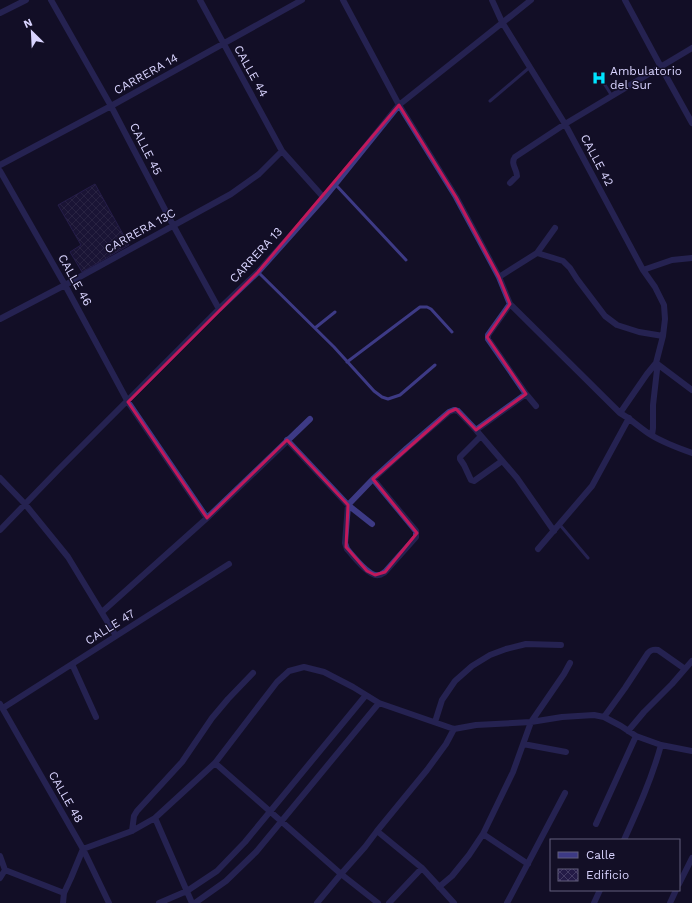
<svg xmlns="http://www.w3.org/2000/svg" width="692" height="903" font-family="'Work Sans',sans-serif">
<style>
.building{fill:url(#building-cross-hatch);stroke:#3b2d73}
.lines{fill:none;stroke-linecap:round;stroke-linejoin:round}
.lane{stroke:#3d3a85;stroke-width:3}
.street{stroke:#3d3a85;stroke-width:6}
.marked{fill:none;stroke:#c2185b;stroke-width:3;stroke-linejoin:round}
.labels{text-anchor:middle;stroke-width:3;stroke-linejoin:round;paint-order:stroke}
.street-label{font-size:12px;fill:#d9d4ff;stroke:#130f26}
.poi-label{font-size:12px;fill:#d9d4ff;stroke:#130f26;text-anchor:start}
</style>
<defs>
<pattern id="building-cross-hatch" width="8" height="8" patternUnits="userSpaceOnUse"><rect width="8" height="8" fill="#241b47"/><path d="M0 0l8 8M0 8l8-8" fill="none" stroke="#433b63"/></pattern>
</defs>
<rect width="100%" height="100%" fill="#130f26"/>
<!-- building -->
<path class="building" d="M95 184 129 245 82 272 70 252 81 245 58 205Z"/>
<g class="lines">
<!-- lane -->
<path class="lane" d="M598 74 612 96
M490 101 530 67
M335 184 406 260
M258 272 334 347 374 391 382 397 388 399 400 395 435 365
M315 328 335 312
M347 362 420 307H427L431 309 452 332
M560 525 588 558"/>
<!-- street -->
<path class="street" d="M51 0 111 106 173 225 219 309
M200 0 282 151 324 198
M343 0 399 105 456 197 499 277 510 304 620 413C631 419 640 428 651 435 664 443 678 448 692 453
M492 0 502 22 565 124 643 270 655 287 664 305 665 319 663 336 656 363 657 370 653 405V428L652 435
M625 0 661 67 692 123
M0 13 26 0
M0 165 111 106 302 0
M0 171 65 285 128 402 207 518 310 419
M510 183 517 176C517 169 510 164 515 157L565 124 692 48
M537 253 555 228
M643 270 672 260 692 258
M499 277 537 253 563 261 570 268 577 279 605 316 617 325 639 332 663 336
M510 304 488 335V339L526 394 536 406
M0 319 65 285 231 194 259 174 282 151
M656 363 692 390
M620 413 647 374 656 363
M476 430 526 394
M481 436 460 457V459L464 465 471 480 474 481 502 461
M287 440 348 505 372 524
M0 478 25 504 68 557 116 636
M373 479 416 531V537L385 572C383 573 381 575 379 575 370 578 353 556 347 549L345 543 348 505 373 479 407 448 449 412 454 410 458 411 476 430 517 478 554 531
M0 530 59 469 219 309 258 272 324 198 399 105 531 0
M538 549 592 486 629 418
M102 612 207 518
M72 664 96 717
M0 704 83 849 109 903
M3 708 229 564
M604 717 625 688 648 653C651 650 653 649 658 650L685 669
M435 722 442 700 455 681 472 666 490 655 506 649 526 644 561 645
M628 731 644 712 672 684 692 661
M523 744 566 752
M661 745 692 751
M215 763 341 874 378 903
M155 818 192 903
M596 824 636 736
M132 831 134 816 137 811 182 762 212 718 228 699 253 673
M377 831 422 868 454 903
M483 834 528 864
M0 856 5 870 64 893
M0 878 5 870
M679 884 692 858
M439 887 452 876 469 855 483 834 513 772 531 722 564 674 570 663
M63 903 64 893 71 878 83 849 132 831 155 818 215 763 277 682 289 671 304 667 324 672 353 687 379 703 454 729 476 725 531 722 562 717 594 715 604 717 621 726 636 736 661 745C652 778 638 809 624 840
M159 903 187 891 217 871 245 842 366 695
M195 903 226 881 256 852 379 703
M317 903 341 874 365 847 377 831 427 770 446 744 454 729
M389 903 422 868
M507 903 565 793
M594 903 600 890
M670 903 676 890"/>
</g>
<!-- marked area -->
<path d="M0 0H692V903H0ZM399 105 456 197 499 277 510 304 487 337 526 394 476 430 456 409 449 412 373 479 417 533 385 572 375 575 367 571 346 547 348 505 287 440 207 518 128 402 258 272Z" fill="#130f26" fill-opacity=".55" fill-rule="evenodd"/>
<path class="marked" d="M399 105 456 197 499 277 510 304 487 337 526 394 476 430 456 409 449 412 373 479 417 533 385 572 375 575 367 571 346 547 348 505 287 440 207 518 128 402 258 272Z"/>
<!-- icons -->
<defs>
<symbol id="hospital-bare" viewBox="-9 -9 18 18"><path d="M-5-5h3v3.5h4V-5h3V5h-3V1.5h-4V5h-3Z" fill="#00e5ff" stroke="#130f26" stroke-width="2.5" paint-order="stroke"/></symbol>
</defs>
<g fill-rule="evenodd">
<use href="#hospital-bare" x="589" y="68" width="20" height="20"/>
</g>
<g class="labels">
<!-- street labels -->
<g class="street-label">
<text transform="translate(251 71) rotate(61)" y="4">CALLE 44</text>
<text transform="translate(146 74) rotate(-29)" y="4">CARRERA 14</text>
<text transform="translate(146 149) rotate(63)" y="4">CALLE 45</text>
<text transform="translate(597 160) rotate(62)" y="4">CALLE 42</text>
<text transform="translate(140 231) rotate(-29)" y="4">CARRERA 13C</text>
<text transform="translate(256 255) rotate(-47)" y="4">CARRERA 13</text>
<text transform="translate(75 280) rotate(61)" y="4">CALLE 46</text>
<text transform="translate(110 627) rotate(-32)" y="4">CALLE 47</text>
<text transform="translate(66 797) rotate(60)" y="4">CALLE 48</text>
</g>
<!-- poi labels -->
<g class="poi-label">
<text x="610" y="75">Ambulatorio<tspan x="610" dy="14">del Sur</tspan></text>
</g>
</g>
<!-- legend -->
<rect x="550" y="839" width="130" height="52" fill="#130f26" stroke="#625e7d"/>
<rect x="558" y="852" width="20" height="6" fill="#3d3a85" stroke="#625e7d"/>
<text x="586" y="859" font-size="12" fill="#d9d4ff">Calle</text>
<rect x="558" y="869" width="20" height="12" fill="url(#building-cross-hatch)" stroke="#625e7d"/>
<text x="586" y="879" font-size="12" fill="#d9d4ff">Edificio</text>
<!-- north arrow -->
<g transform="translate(32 32) rotate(336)" stroke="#130f26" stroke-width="3" paint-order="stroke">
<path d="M0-3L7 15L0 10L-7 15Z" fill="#d9d4ff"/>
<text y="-6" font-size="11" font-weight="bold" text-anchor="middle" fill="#d9d4ff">N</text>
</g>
</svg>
